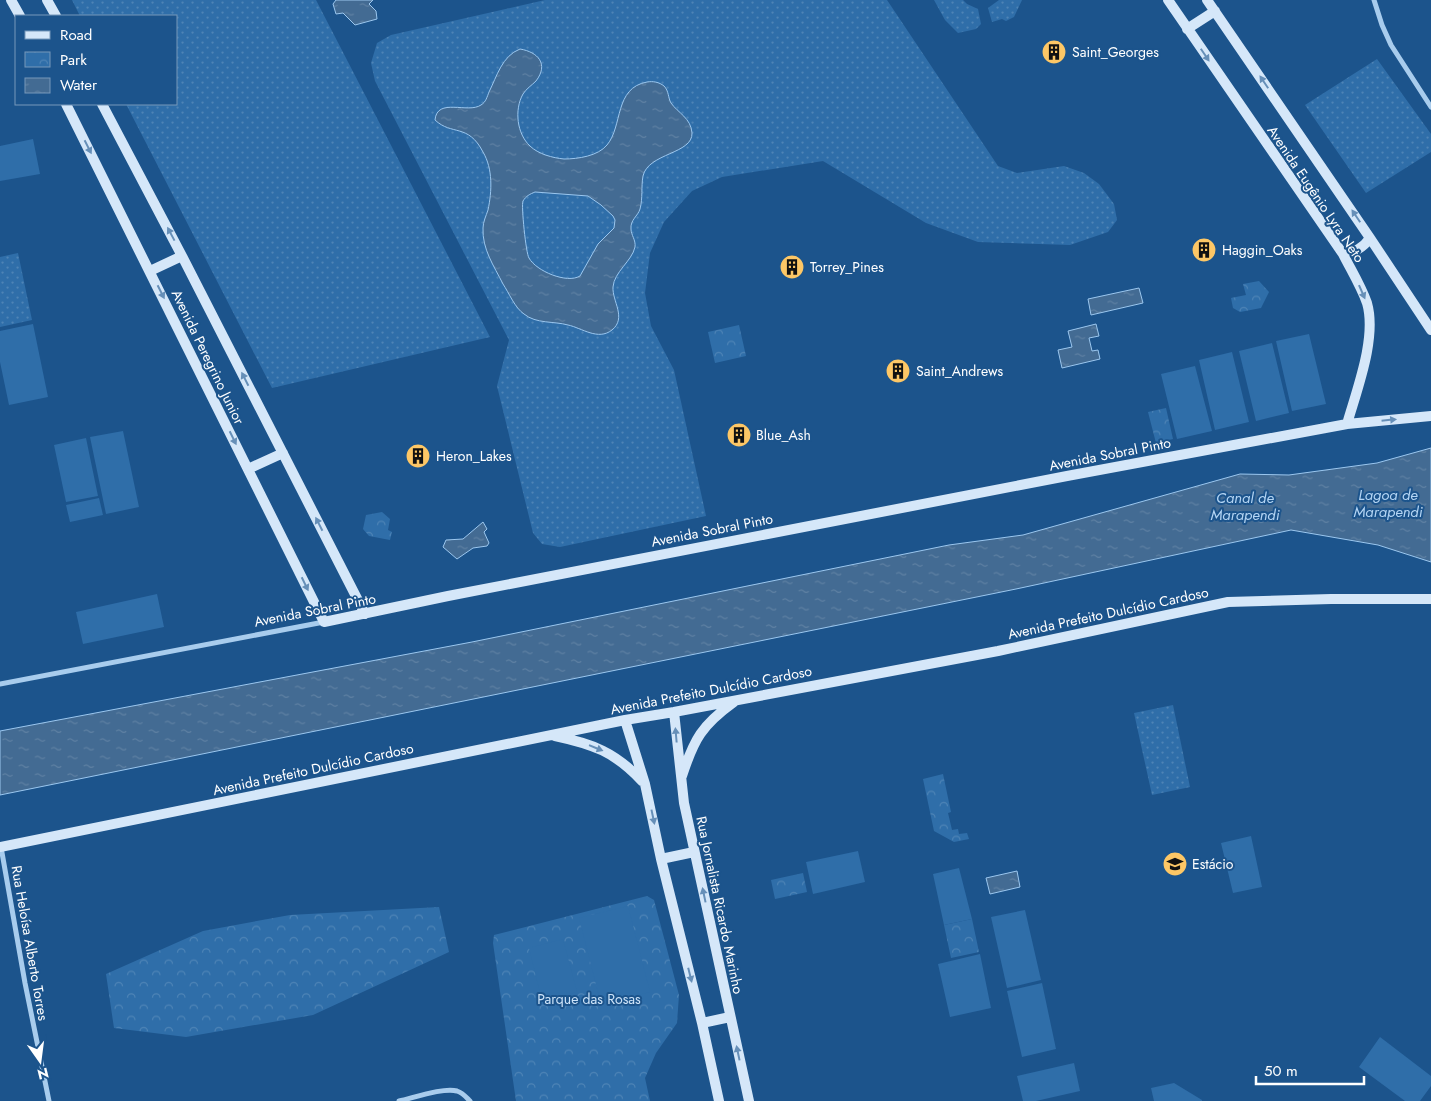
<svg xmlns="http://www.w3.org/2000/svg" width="1431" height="1101" font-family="Jost,sans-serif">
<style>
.grass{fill:url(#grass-dots)}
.park{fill:url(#park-crowns)}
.pitch{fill:#2f6ea9}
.water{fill:url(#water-ripples);stroke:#9bc7ef;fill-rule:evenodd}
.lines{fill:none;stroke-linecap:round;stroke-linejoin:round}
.street{stroke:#a8cced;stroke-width:5}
.secondary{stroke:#d5e7f9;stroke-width:10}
.oneway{fill:#668fb8}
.labels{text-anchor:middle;stroke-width:4;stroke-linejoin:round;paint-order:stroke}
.poi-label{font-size:14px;fill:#fff;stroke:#1c548c;text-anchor:start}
.street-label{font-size:14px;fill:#fff;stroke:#1c548c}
.park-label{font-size:14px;fill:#cee4f9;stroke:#1c548c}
.water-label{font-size:15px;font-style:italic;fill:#b4d5f4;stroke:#1c548c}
</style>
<defs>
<pattern id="grass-dots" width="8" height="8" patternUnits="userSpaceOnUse" patternTransform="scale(1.25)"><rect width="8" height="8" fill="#2f6ea9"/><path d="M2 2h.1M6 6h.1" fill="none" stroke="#4e84b6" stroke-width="1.8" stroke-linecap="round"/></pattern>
<pattern id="park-crowns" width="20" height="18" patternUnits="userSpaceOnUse" patternTransform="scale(1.25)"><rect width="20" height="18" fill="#2f6ea9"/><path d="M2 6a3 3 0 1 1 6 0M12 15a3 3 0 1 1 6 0" fill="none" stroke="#4e84b6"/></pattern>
<pattern id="water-ripples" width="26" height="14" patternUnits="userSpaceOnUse" patternTransform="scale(1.25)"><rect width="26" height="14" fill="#436b93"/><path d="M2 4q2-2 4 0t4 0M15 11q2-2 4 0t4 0" fill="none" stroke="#5f81a3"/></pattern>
</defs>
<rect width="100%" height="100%" fill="#1c548c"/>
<!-- grass -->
<path class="grass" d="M72 0H316L490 337 272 388 126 104H176V16H80Z
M545 0H887L998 166 1017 173 1064 166 1084 173 1099 184 1114 204 1117 220 1108 232 1070 245 978 242 926 223 823 161 722 177 692 191 664 222 650 253 645 293 651 326 674 370 706 516 560 547 542 544 533 533 497 386 509 340 375 81 371 63 377 43 391 35Z
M934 0H963L967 4 978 9 981 24 976 29 958 33 945 20Z
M999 0H1022L1014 17 1006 21 1002 19 992 22 988 8Z
M1377 59 1431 134V152L1366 193 1305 105Z
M18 253 32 320 0 327V257Z
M1173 705 1190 787 1152 795 1134 713Z"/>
<!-- park -->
<path class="park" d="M1259 281 1269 292 1261 308 1240 312 1233 308 1231 298 1246 295 1243 284Z
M739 325 746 356 715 363 708 332Z
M1166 408 1173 439 1156 443 1148 412Z
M382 512 390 519 388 530 392 532 390 540 369 536 363 529 366 515Z
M943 774 951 812 948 813 952 830 958 829 959 834 967 833 969 839 954 842 934 831 923 779Z
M803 873 807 892 775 899 771 880Z
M647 896 654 900 679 995 677 1023 656 1053 645 1078 650 1101H516L493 943 494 935Z
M439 907 449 952 313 1015 186 1037 114 1028 106 974 203 931 290 915Z
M972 919 979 952 951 958 944 925Z"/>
<!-- pitch -->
<path class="pitch" d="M33 139 40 174 0 181V146Z
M33 324 48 397 9 405 0 362V331Z
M1309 334 1326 404 1292 411 1276 341Z
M1272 343 1289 413 1256 421 1239 351Z
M1232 352 1249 422 1215 430 1199 360Z
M1195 366 1212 431 1177 439 1161 374Z
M123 431 139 507 106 514 90 437Z
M86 438 98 496 66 502 54 445Z
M99 498 103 515 70 522 66 505Z
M157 594 164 627 83 644 76 612Z
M1251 836 1262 887 1233 893 1221 843Z
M858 851 865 882 813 894 806 862Z
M959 868 972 919 944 925 933 874Z
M628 906 650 992 601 1004 579 918Z
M1025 910 1041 980 1007 988 991 917Z
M563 939 577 992 542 1001 529 948Z
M980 954 991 1008 950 1017 938 964Z
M1042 983 1056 1049 1022 1057 1007 991Z
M1380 1037 1431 1076V1086L1420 1101H1405L1359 1067Z
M1074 1063 1080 1091 1036 1101H1023L1017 1076Z
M1174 1083 1202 1100V1101H1154L1151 1088Z"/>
<!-- water -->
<path class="water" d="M336 0H373L369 4 376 11 377 19 355 25 343 13 336 14 333 4Z
M520 49C538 52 549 64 536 81 532 85 526 89 523 94 514 110 517 134 530 146 538 154 553 158 564 159 578 159 598 156 607 145 623 126 614 88 647 82 653 81 659 82 664 86 669 91 668 98 671 103 678 113 691 118 692 133 693 154 648 153 643 176 641 187 643 198 640 209 638 216 630 220 631 229 631 235 636 240 635 247 632 261 614 272 613 287 612 301 627 318 612 330 598 341 582 328 568 325 554 321 536 324 524 314 515 308 509 293 503 284 494 266 482 249 483 228 483 222 486 216 488 210 492 191 493 169 483 152 468 123 452 136 435 120 437 97 468 114 481 105 486 102 487 97 489 92 497 76 502 56 520 49ZM535 192 588 196 601 205 613 216 615 220 614 228 598 244 580 276C567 284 536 271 529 258 526 254 521 205 523 201 526 196 530 194 535 192Z
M1139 288 1143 303 1091 315 1088 299Z
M1096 324 1099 336 1089 338 1092 351 1098 350 1100 359 1062 368 1058 350 1072 347 1068 331Z
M1431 448V562L1378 545 1291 530 1016 589 0 795V731L472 642 949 545 1023 535 1240 474 1289 475 1377 463Z
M483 522 487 529 484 532 489 543 487 546 473 548 457 559 443 547 446 540 463 539Z
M1017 871 1020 887 990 894 986 878Z"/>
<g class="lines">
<!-- street -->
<path class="street" d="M1374 0 1382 25 1391 45 1431 107
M0 684 324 622
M1 847 25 983 49 1101
M399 1101C413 1098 444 1087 457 1091 463 1093 466 1097 470 1101"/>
<!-- secondary -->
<path class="secondary" d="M11 0 20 16
M47 0 56 16
M1168 0 1343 254C1351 270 1361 286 1367 303 1377 338 1357 389 1347 424
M1207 0 1370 238 1431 330
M1187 29 1215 11
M66 104 324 622 448 596 1067 476 1347 424 1431 416
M102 104 182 256 365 614
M1343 254C1355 252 1363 248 1370 238
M150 271 182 256
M248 469 283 453
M674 712 684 803 749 1101
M625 720 645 784 661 859 702 1023 719 1101
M555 736C593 744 615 752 642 781
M682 776C694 739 702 725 734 702
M0 847 625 720 674 712 998 651 1228 602 1331 599H1431
M661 859 694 852
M702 1023 730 1017"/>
</g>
<!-- one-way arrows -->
<defs><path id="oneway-solid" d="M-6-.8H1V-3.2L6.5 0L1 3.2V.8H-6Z" transform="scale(1.25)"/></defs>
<g class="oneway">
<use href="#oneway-solid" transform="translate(1205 55) rotate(56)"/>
<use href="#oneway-solid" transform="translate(1264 82) rotate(-124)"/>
<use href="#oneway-solid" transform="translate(88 147) rotate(63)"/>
<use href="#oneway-solid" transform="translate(1356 216) rotate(-124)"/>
<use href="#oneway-solid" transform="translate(171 234) rotate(-118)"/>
<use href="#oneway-solid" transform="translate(161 292) rotate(63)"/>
<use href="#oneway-solid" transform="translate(1362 292) rotate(66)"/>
<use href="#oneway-solid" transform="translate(245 379) rotate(-117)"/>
<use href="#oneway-solid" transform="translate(1389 420) rotate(-6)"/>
<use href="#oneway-solid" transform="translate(233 438) rotate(64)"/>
<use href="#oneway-solid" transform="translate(319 524) rotate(-117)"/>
<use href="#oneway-solid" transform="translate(305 584) rotate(64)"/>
<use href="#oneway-solid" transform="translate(676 735) rotate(-95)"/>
<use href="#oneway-solid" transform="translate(596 748) rotate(22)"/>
<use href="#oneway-solid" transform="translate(653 817) rotate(78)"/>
<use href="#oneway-solid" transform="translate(704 895) rotate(-102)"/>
<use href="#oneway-solid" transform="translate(690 975) rotate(76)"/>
<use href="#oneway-solid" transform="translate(738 1053) rotate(-102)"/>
</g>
<!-- icons -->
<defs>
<symbol id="building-disc" viewBox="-11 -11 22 22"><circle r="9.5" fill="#fdc766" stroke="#1c548c"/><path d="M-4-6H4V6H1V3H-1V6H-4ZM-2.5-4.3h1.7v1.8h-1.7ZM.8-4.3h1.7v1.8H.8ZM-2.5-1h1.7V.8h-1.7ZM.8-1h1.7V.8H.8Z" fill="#111"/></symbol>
<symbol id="university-disc" viewBox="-11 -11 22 22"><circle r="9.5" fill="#fdc766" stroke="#1c548c"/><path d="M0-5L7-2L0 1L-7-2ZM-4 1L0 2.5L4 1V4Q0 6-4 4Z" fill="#111"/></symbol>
</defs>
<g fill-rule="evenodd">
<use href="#building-disc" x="1040" y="38" width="28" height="28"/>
<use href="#building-disc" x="1190" y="236" width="28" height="28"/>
<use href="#building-disc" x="778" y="253" width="28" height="28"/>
<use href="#building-disc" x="884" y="357" width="28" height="28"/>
<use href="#building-disc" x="725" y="421" width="28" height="28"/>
<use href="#building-disc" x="404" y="442" width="28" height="28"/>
<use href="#university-disc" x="1161" y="850" width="28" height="28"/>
</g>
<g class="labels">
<!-- poi labels -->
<g class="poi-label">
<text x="1072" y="57">Saint_Georges</text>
<text x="1222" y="255">Haggin_Oaks</text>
<text x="810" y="272">Torrey_Pines</text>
<text x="916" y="376">Saint_Andrews</text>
<text x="756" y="440">Blue_Ash</text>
<text x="436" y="461">Heron_Lakes</text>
<text x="1192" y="869">Estácio</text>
</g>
<!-- street labels -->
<g class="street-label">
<text transform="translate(1316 194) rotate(56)" y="5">Avenida Eugênio Lyra Neto</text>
<text transform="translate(208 357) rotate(64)" y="5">Avenida Peregrino Junior</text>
<text transform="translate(1110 454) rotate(-11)" y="5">Avenida Sobral Pinto</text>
<text transform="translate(712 530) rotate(-11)" y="5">Avenida Sobral Pinto</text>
<text transform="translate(315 610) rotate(-11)" y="5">Avenida Sobral Pinto</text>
<text transform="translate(1108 613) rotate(-12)" y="5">Avenida Prefeito Dulcídio Cardoso</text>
<text transform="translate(711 690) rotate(-11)" y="5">Avenida Prefeito Dulcídio Cardoso</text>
<text transform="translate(313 769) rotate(-12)" y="5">Avenida Prefeito Dulcídio Cardoso</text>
<text transform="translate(720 905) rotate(78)" y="5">Rua Jornalista Ricardo Marinho</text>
<text transform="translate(30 943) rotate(80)" y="5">Rua Heloísa Alberto Torres</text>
</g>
<!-- park labels -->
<g class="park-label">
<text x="589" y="1004">Parque das Rosas</text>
</g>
<!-- water labels -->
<g class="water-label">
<text x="1388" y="500">Lagoa de<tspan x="1388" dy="17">Marapendi</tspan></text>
<text x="1245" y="503">Canal de<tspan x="1245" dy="17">Marapendi</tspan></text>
</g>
</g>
<!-- legend -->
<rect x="15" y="15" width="162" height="90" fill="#1c548c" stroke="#7798ba"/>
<rect x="25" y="31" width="25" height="8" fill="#d5e7f9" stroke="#7798ba"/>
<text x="60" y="40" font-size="15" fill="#ffffff">Road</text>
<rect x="25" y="52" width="25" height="15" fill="url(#park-crowns)" stroke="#7798ba"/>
<text x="60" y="65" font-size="15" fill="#ffffff">Park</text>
<rect x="25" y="78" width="25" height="15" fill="url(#water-ripples)" stroke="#7798ba"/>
<text x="60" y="90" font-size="15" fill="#ffffff">Water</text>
<!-- north arrow -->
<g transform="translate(40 1061) rotate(166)" stroke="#1c548c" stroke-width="4" paint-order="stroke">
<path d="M0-4L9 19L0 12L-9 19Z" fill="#ffffff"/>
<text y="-8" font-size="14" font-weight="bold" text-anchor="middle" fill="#ffffff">N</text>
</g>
<!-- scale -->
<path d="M1256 1076v8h108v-8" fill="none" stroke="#ffffff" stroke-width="2.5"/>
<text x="1264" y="1076" font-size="15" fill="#ffffff" stroke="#1c548c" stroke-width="4" paint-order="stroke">50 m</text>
</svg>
